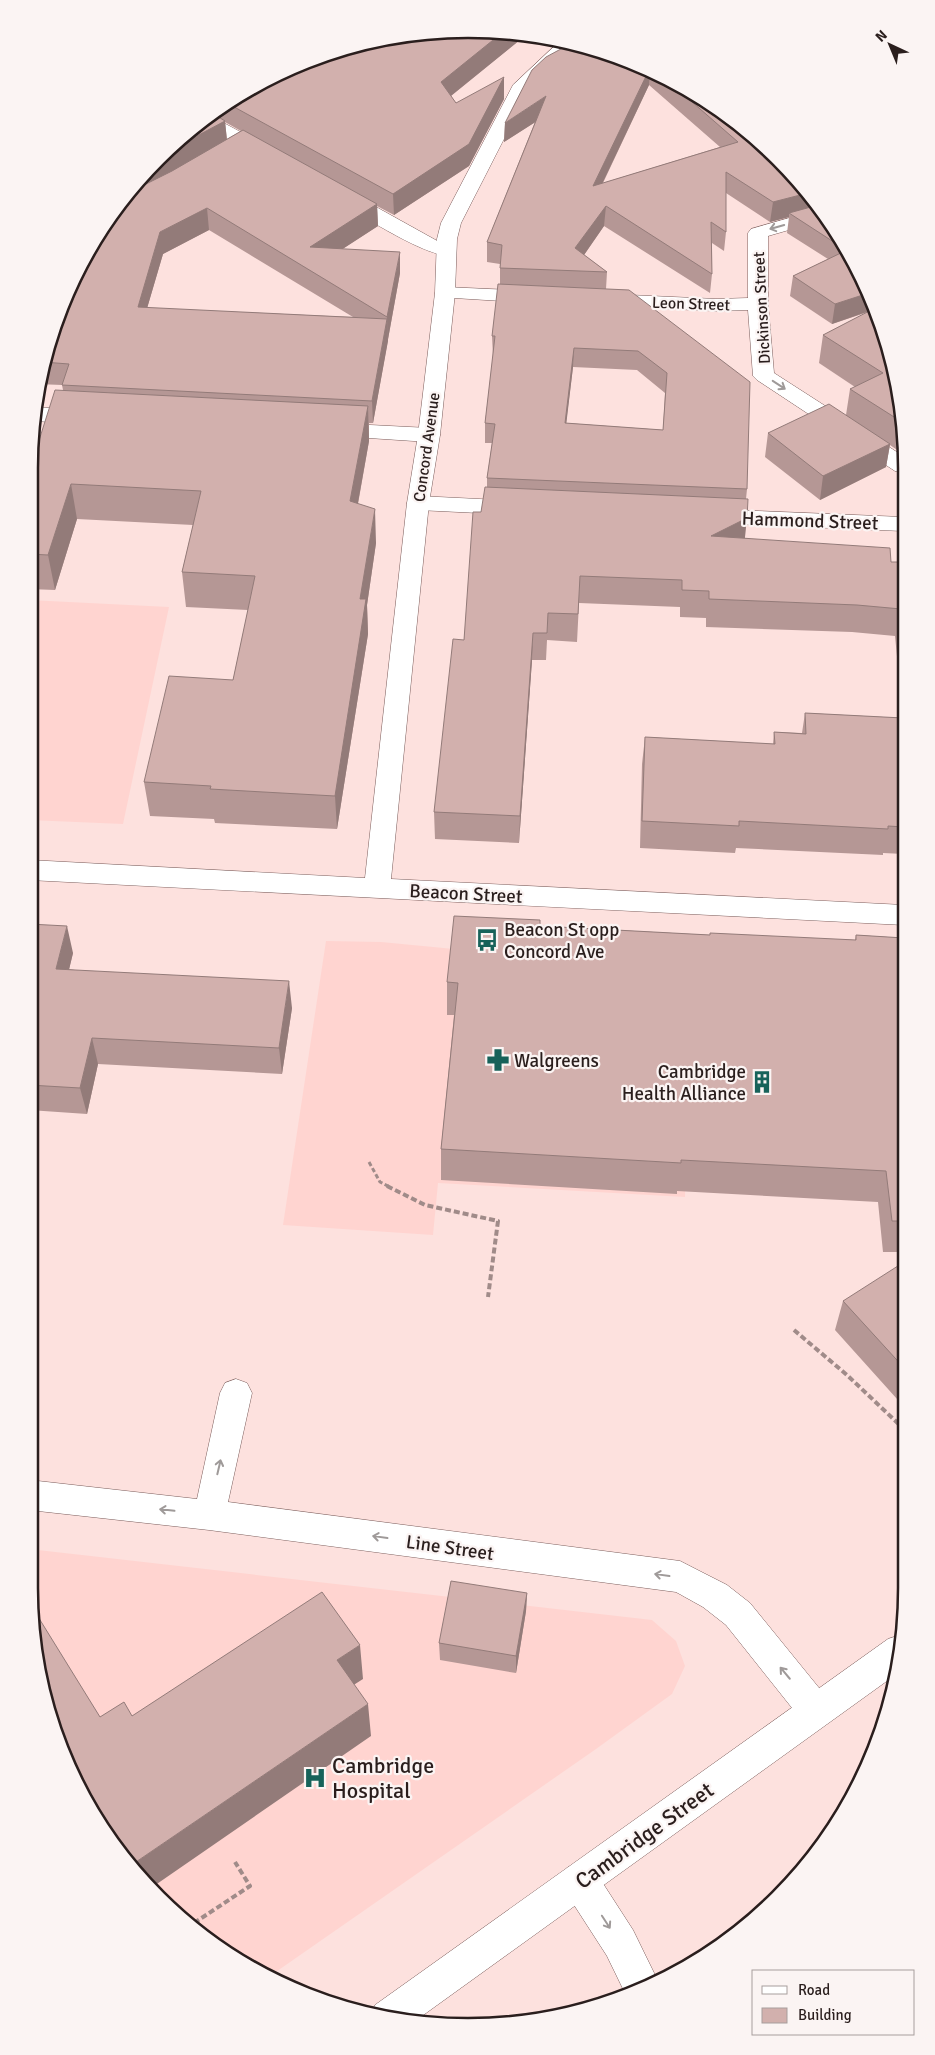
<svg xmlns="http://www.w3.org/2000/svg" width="935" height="2055" font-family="Signika,sans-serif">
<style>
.built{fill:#ffd4d0}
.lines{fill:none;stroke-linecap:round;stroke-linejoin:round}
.minor-casing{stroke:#7b5d5b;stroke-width:1}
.major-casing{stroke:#7b5d5b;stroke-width:1}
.path-far1{stroke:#a08b89;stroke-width:3;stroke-dasharray:4.5 2.5;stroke-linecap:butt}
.path{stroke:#a08b89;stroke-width:4;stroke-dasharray:6 3;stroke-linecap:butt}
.minor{fill:#fff;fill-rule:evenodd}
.major{fill:#fff;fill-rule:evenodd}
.wall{fill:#b59795;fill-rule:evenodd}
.shaded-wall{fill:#937b79}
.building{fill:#d2b0ad;stroke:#937b79;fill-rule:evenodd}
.oneway{stroke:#9f9a99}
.labels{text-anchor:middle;stroke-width:4.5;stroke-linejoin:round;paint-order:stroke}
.far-street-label{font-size:16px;fill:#2a1e1d;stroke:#fbf4f3}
.street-label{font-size:19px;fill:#2a1e1d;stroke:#fbf4f3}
.poi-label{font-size:19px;fill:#2a1e1d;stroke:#fbf4f3;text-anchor:start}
.near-poi-label{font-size:22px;fill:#2a1e1d;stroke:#fbf4f3;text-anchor:start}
.near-street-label{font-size:22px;fill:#2a1e1d;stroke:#fbf4f3}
.rim{fill:none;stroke:#2a1e1d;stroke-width:2.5}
</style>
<rect width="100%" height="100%" fill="#fde1de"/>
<!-- built -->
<path class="built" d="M29 600 169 607 123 824 29 820Z
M326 941 381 942 454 949 688 961 685 1197 438 1183 433 1235 283 1225Z
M29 1549 652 1620 676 1641 685 1666 672 1694 596 1749 270 1976 248 1968 137 1877 52 1729 29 1588Z"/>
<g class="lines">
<defs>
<path id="minor" d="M209 115 272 149 274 153 272 157 265 159 258 157 198 123Z
M344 191 351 193 441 243 453 247 456 251 453 255C431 261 360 214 337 201L334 197 337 193Z
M821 209 827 219 768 236V304L774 373 903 456V473L895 471 757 380 753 376 748 310 717 311 607 306 600 304 597 300 600 296 607 294 717 299 748 298V233L751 229Z
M445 287 534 291 541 293 544 297 541 301 534 303 438 297 435 293 438 289Z
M35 407 83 410 91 412 94 417 91 422 83 424 34 421Z
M331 423 429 428 437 430 440 435 437 440 429 442 323 435 320 430 323 425Z
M418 496 519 501 527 503 530 508 527 513 519 515 418 510 410 508 407 503 410 498Z
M710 509 903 517V531L710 523 702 521 699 516 702 511Z
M236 1379 247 1383 252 1393 228 1502 680 1561 727 1585 750 1603 828 1699 833 1711 828 1723 816 1728 804 1723 726 1625 703 1607 676 1592 209 1530 29 1510V1480L197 1499 220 1393 225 1383Z
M580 1863 593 1868 633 1930 657 1979 624 1991 607 1956 567 1894 562 1881 567 1868Z"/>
<path id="major" d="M561 40 576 44 530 88 461 223 457 239 455 293 440 435 429 503 391 879 904 905V925L29 880V860L365 878 407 503 418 435 435 293 437 239 441 223 513 85Z
M900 1635H902L898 1673 415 2021 382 2018 371 2014 375 2005 888 1639Z"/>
</defs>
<!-- minor casing -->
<use href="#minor" class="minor-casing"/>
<!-- major casing -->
<use href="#major" class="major-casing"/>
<!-- path-far1 -->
<path class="path-far1" d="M369 1162 380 1182 390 1187"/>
<!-- path -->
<path class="path" d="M387 1186 425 1205 498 1221 488 1297
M794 1330 847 1375 906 1431
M194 1923 250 1886 235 1862"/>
<!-- minor -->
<use href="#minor" class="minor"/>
<!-- major -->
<use href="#major" class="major"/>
</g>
<!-- wall -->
<path class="wall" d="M526 35 451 96 456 103 504 99 469 166 394 215 377 206 378 226 342 249 400 273 373 423H369V441L358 504 376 543 367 605 368 634 337 829 215 823 214 819 150 816 144 782 233 680 248 610 186 607 182 572 193 525 77 519 55 590 29 589V472L63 390 62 385 37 384V382L62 300 157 157 224 103 299 62ZM225 122 241 131 227 139ZM209 230 353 317 147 308 163 254Z
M635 62 734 119 815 200 873 299 902 410 903 454 890 445 886 467 820 500 765 457 768 433 846 415 850 389 855 387 819 363 823 335 868 312 832 324 790 296 793 276 828 259 787 233 789 217 770 222 726 193V232L724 251 712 243V274L710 293 604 226 584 255 607 272 606 289 629 290 747 489 746 499 745 538 891 562H903L904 854 883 853V855L736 848 735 853 640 848 642 764 645 737 773 744 774 732 802 733 805 713 903 718 895 636 852 632 706 627V618L680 617V607L579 603 577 642 547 640 546 660H532L519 843 435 839 434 812 464 640 481 512 487 488V478L492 443H485V423L493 356 492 336 500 284V264L487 262V242L535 122 504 142 505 123ZM649 85 720 147 603 183ZM573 367 637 370 665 393 663 430 566 423Z
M29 924 73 953 69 969 292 1008 282 1074 98 1064 87 1114 29 1110Z
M540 926 710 935 855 940 856 935 904 938 905 1252H883L878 1202 677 1191V1194L441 1180V1149L454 1015H447V982Z
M905 1268 906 1409 835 1330 843 1301Z
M527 1593 526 1611 516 1673 440 1660 439 1643Z"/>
<!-- shaded-wall -->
<path class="shaded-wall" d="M503 32 526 35 442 103 441 82Z
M649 70 650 71 649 85 592 205 593 186Z
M504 77V99L469 166 394 215 393 194Z
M546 96 545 116 504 142 505 123Z
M225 121 227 142 124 198 159 156Z
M808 193 815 200 820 209 789 213V217L770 222 773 202Z
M377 204 378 226 312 269 310 247Z
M606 206 604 226 575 268V248Z
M207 208 209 230 163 254 141 329 138 307 160 232Z
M400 252V273L388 339 387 317Z
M869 293 873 299 875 309 832 324 835 304Z
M387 319 388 341 373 423 372 401Z
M574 348 573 367 564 443 565 423Z
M368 406 369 441 352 536 350 501Z
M890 444 886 467 820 500 823 476Z
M71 484 77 519 55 590 48 555Z
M375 509 376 543 367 605 368 634 337 829 335 796 360 599Z
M747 518 744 546 711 536Z
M533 633 532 660 519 843 520 816Z
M67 926 73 953 63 995 56 969Z
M289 981 292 1008 282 1074 279 1048Z
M92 1038 98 1064 87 1114 80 1088Z
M527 1593 526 1611 516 1673V1656Z
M360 1645 363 1679 341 1693 337 1660Z
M368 1704 371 1736 151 1888 137 1877 130 1866Z"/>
<!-- building -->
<path class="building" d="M467 29 503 32 441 82 456 103 504 77 469 144 393 194 225 102 299 62 382 37Z
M572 43 635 62 649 70 593 186 738 142 668 81 734 119 808 193 773 202 726 172V232L711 222 712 274 606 206 575 248 607 272 500 268 502 245 487 242 546 96 505 123 532 70 546 57Z
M212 113 225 121 159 156Z
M243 130 377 204 310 247 400 252 387 317 207 208 160 232 138 307 387 319 372 401 62 385 69 364 43 362 62 300 103 224 128 193 172 171Z
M818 205 843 248 789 213Z
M845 251 869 293 835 304 793 276Z
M498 284 629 290 750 382 747 489 487 478 495 424 485 423 495 336H492ZM574 348 638 351 667 373 663 430 565 423Z
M875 308 902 410V422L850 389 883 373 823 335Z
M55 390 368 406 350 501 375 509 360 599H366L335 796 210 789 211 786 144 782 169 676 233 680 255 576 182 572 201 491 71 484 48 555 29 554V472Z
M829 404 890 444 823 476 768 433Z
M485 487 748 499 747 518 711 536 890 548 891 562H903V634L901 609 857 605 709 599V591L682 590V580L580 576 578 614 548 613 547 633H533L520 816 434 812 453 639 464 640 473 512H481Z
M805 713 903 718 904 827 888 826V829L739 821V826L642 821 645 737 775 744 774 732 806 734Z
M454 916 540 920V926L710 935V933L856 940V935L904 938 905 1221H892L886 1171 681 1160V1163L441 1149 458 983 447 982Z
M29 924 67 926 56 969 289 981 279 1048 92 1038 80 1088 29 1085Z
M901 1264 905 1268 906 1370 843 1301Z
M451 1581 527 1593 516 1656 439 1643Z
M322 1592 360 1645 337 1660 368 1704 130 1866 87 1807 52 1729 32 1607 100 1717 124 1702 132 1716Z"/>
<!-- one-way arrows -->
<defs><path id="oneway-shaft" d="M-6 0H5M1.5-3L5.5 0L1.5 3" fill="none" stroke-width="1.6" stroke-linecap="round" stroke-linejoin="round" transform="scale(1.25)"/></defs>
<g class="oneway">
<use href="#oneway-shaft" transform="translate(777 227) rotate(164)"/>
<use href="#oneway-shaft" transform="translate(779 385) rotate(33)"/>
<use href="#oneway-shaft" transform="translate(219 1467) rotate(-77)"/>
<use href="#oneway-shaft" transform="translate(167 1510) rotate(-174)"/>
<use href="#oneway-shaft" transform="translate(380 1537) rotate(-172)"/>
<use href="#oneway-shaft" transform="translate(662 1575) rotate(-172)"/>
<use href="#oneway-shaft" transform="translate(785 1673) rotate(-130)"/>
<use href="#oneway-shaft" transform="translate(606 1922) rotate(57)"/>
</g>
<!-- icons -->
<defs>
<symbol id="bus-bare" viewBox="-9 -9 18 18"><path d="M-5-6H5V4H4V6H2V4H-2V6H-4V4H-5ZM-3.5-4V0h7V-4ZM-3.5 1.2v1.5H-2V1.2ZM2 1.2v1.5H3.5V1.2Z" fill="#17625a" stroke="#fbf4f3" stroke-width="2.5" paint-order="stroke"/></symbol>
<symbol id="pharmacy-bare" viewBox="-9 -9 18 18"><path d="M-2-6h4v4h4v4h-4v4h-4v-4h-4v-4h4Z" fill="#17625a" stroke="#fbf4f3" stroke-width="2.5" paint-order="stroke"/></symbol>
<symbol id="building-bare" viewBox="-9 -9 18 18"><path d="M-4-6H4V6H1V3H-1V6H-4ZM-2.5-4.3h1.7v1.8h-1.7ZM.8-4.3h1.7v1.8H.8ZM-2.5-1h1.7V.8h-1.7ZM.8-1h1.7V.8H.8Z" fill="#17625a" stroke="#fbf4f3" stroke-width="2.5" paint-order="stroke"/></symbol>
<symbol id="hospital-bare" viewBox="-9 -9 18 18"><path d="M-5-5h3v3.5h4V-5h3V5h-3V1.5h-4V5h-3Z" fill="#17625a" stroke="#fbf4f3" stroke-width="2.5" paint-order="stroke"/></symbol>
</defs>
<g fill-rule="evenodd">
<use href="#bus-bare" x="471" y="924" width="32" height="32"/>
<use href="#pharmacy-bare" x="482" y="1044" width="32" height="32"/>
<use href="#building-bare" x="746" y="1066" width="32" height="32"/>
<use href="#hospital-bare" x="299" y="1762" width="32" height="32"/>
</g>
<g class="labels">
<!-- far-street labels -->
<g class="far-street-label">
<text transform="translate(691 303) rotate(2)" y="6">Leon Street</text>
<text transform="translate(761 308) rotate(-93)" y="6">Dickinson Street</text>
<text transform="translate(426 447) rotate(-82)" y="6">Concord Avenue</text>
</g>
<!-- street labels -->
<g class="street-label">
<text transform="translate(810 520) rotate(2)" y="7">Hammond Street</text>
<text transform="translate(466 893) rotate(3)" y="7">Beacon Street</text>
<text transform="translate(450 1547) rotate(8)" y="7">Line Street</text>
</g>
<!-- poi labels -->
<g class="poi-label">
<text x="504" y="936">Beacon St opp<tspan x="504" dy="22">Concord Ave</tspan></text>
<text x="514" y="1067">Walgreens</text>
<text x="746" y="1078" text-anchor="end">Cambridge<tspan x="746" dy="22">Health Alliance</tspan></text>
</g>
<!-- near-poi labels -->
<g class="near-poi-label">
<text x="332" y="1773">Cambridge<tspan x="332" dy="25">Hospital</tspan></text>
</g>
<!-- near-street labels -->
<g class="near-street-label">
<text transform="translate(644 1835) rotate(-36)" y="8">Cambridge Street</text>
</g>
</g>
<!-- crop -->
<path d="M0 0H935V2055H0ZM468 38H468A430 430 0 0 1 898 468V1588A430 430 0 0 1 468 2018H468A430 430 0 0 1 38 1588V468A430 430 0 0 1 468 38Z" fill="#fbf4f3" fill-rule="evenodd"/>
<path class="rim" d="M468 38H468A430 430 0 0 1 898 468V1588A430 430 0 0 1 468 2018H468A430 430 0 0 1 38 1588V468A430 430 0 0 1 468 38Z"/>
<!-- legend -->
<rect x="752" y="1970" width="162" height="65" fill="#fbf4f3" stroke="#a79e9d"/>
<rect x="762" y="1986" width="25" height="8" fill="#ffffff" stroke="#a79e9d"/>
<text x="798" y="1995" font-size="15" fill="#2a1e1d">Road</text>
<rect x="762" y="2008" width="25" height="15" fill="#d2b0ad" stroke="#a79e9d"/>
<text x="798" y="2020" font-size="15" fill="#2a1e1d">Building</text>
<!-- north arrow -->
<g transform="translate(890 45) rotate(316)" stroke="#fbf4f3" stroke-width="4" paint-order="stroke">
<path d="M0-4L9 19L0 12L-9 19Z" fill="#2a1e1d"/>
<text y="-8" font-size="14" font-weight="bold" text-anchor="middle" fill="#2a1e1d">N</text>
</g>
</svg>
